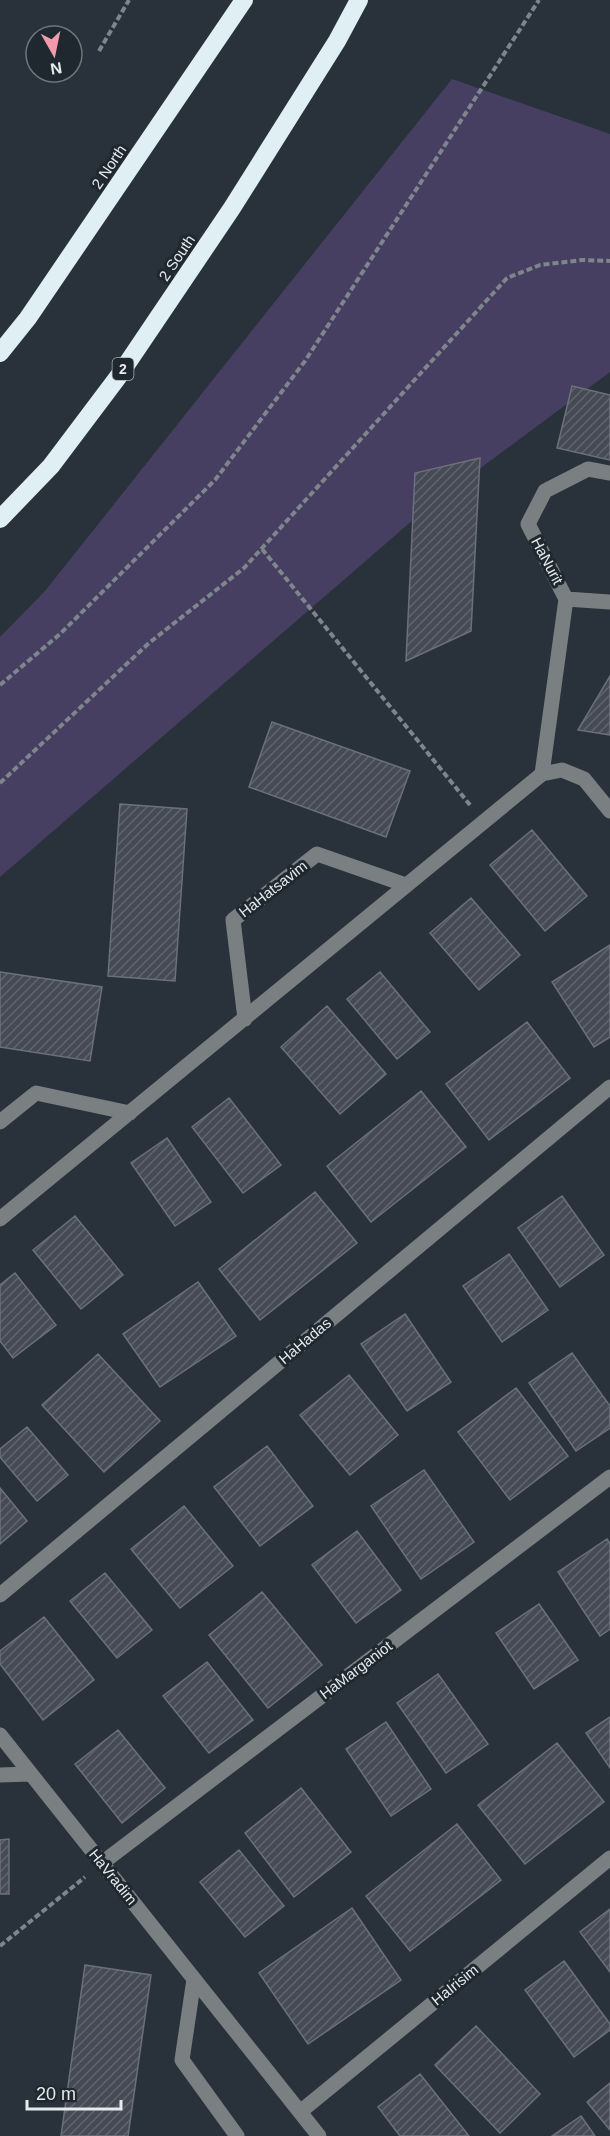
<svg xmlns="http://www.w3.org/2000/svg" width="610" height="2136" font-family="Helvetica,sans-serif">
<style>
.grass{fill:#463f62}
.building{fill:url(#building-hatch);stroke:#6b707b;stroke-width:1.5}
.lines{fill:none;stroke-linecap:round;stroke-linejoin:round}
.path{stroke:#7e858c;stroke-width:4;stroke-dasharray:6 3;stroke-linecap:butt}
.minor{stroke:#7a8082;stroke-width:15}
.highway{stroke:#dfeff4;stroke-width:18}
.labels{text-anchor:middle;stroke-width:6;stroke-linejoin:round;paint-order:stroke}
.shield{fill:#1f282f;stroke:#aab0b5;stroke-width:1.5}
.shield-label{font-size:14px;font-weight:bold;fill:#e5eaef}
.street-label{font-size:15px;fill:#e5eaef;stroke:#1f282f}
</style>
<defs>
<pattern id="building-hatch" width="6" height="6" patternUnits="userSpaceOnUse" patternTransform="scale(1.5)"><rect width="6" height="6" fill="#454a54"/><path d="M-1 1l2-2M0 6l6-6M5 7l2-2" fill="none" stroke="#60646d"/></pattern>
</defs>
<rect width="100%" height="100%" fill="#29323a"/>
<!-- grass -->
<path class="grass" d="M452 79 610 134V372L428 507 0 877V637L45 591Z"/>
<!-- building -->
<path class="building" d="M572 386 610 395V460L557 448Z
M480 458 471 631 406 661 415 473Z
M610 676V735L578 730Z
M272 722 410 771 386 837 249 787Z
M120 804 187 809 175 981 108 976Z
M532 830 587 896 545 931 490 865Z
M471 898 520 955 479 990 430 933Z
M610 945V1037L594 1047 552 982Z
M0 972 102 987 90 1061 0 1047Z
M380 972 430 1032 397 1059 347 999Z
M327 1006 386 1074 340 1114 281 1047Z
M527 1022 570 1078 489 1140 446 1084Z
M421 1091 466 1147 371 1222 327 1166Z
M229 1098 281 1165 243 1193 192 1127Z
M167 1138 211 1202 175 1226 131 1163Z
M315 1192 357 1243 260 1320 219 1269Z
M562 1196 604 1255 560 1287 518 1228Z
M75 1216 123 1275 81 1309 33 1250Z
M509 1254 548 1310 502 1342 463 1286Z
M15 1273 56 1325 13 1358 0 1341V1285Z
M198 1282 236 1336 160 1387 123 1334Z
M405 1314 451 1382 407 1411 361 1344Z
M572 1353 610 1406V1428L576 1451 529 1383Z
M98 1354 160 1421 104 1472 42 1405Z
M349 1375 398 1435 350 1475 300 1415Z
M516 1388 568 1456 510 1500 458 1432Z
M27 1427 68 1475 37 1501 0 1457V1449Z
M267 1446 313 1506 260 1546 214 1487Z
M424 1470 474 1542 421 1579 371 1506Z
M0 1488 27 1521 0 1544Z
M184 1506 233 1566 180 1608 131 1549Z
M357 1531 401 1590 356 1623 312 1565Z
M607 1539 610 1544V1629L600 1636 558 1572Z
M105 1573 152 1630 117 1658 70 1601Z
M262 1592 322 1665 268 1708 209 1635Z
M539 1604 578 1660 534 1689 496 1633Z
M44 1617 94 1680 43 1720 0 1664V1651Z
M207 1662 253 1720 209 1753 163 1696Z
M438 1674 488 1744 446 1773 397 1703Z
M610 1717V1768L586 1733Z
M386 1722 431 1789 391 1816 346 1749Z
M118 1730 165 1788 122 1823 75 1764Z
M557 1743 604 1802 525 1864 478 1805Z
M301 1788 351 1852 294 1897 245 1833Z
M457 1824 501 1880 410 1951 366 1896Z
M9 1839V1894H0V1840Z
M239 1850 284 1906 245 1937 200 1882Z
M352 1908 401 1980 308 2044 259 1973Z
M610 1909V1972L580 1932Z
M564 1961 610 2024V2030L574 2057 525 1990Z
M85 1965 151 1975 128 2136H61Z
M476 2026 540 2094 500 2133 435 2065Z
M420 2074 469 2136H400L378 2107Z
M610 2083V2130L587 2102Z
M581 2116 595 2136H552Z"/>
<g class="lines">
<!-- path -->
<path class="path" d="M99 51 129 0
M262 549 470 805
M0 685 60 634 215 480 305 361 539 0
M0 783 149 643 244 568 507 278 540 265 582 260 610 261
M0 1946 85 1877"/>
<!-- minor -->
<path class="minor" d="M566 599 610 602
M542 774 566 599 528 524 545 491 588 469 610 473
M245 1019 233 920 317 854 406 885
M0 1122 36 1093 130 1113
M0 1219 542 774 562 770 584 779 610 811
M0 1595 610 1087
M0 1735 319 2136
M0 1775 31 1774
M102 1863 610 1477
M194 1979 182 2060 237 2136
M300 2112 610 1858"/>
<!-- highway -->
<path class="highway" d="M0 353 28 318 244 0
M0 519 51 466 118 377 232 208 337 41 359 0"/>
</g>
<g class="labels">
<!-- shield labels -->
<rect class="shield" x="112.5" y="358" width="21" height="22" rx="4.5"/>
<g class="shield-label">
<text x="123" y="374">2</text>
</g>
<!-- street labels -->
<g class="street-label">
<text transform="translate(109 167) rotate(-56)" y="5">2 North</text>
<text transform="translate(177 258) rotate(-56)" y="5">2 South</text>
<text transform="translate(547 561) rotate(62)" y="5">HaNurit</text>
<text transform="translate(273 889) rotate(-38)" y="5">HaHatsavim</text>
<text transform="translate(305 1341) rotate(-40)" y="5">HaHadas</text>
<text transform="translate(356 1670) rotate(-37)" y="5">HaMarganiot</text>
<text transform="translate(113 1877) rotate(51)" y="5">HaVradim</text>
<text transform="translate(455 1985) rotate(-39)" y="5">HaIrisim</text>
</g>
</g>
<!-- north arrow -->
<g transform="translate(54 54) rotate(171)"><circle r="28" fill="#1f282f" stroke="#6e767c" stroke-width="1.5"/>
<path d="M0-4.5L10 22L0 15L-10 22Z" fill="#f29aac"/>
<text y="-9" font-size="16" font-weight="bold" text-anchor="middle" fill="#e5eaef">N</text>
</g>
<!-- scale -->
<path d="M27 2100v9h94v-9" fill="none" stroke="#e5eaef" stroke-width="3"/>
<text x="36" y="2100" font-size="18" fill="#e5eaef" stroke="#1f282f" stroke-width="4.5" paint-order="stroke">20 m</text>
</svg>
